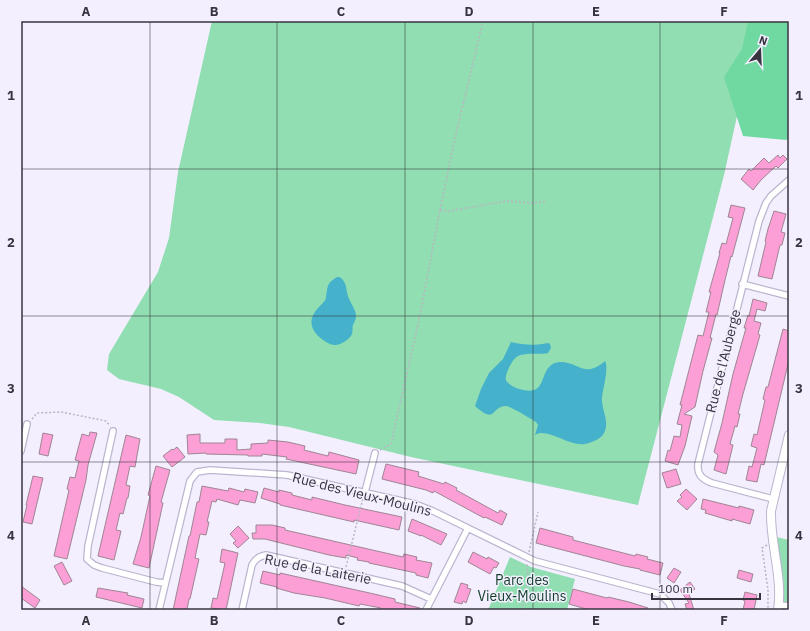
<svg xmlns="http://www.w3.org/2000/svg" width="810" height="631" font-family="'IBM Plex Sans',sans-serif">
<style>
.green{fill:#90deb1}
.forest{fill:#70d9a1}
.water{fill:#46b1ca}
.building{fill:#fb9fd6;stroke:#9f8593}
.lines{fill:none;stroke-linecap:round;stroke-linejoin:round}
.street-casing{stroke:#bdb5cf;stroke-width:8}
.secondary-casing{stroke:#bdb5cf;stroke-width:10}
.path{stroke:#b9b5c3;stroke-width:1.5;stroke-dasharray:2 2;stroke-linecap:butt}
.street{stroke:#fff;stroke-width:5.5}
.secondary{stroke:#fff;stroke-width:8}
.grid{fill:none;stroke:#38343f;stroke-width:1;stroke-opacity:0.55}
.labels{text-anchor:middle;stroke-width:3;stroke-linejoin:round;paint-order:stroke}
.street-label{font-size:14px;fill:#38343f;stroke:#f3efff}
.park-label{font-size:14px;fill:#14412b;stroke:#f3efff}
.neatline{fill:none;stroke:#38343f;stroke-width:1.5}
.grid-label{font-size:13px;text-anchor:middle;font-weight:bold;fill:#38343f}
</style>
<rect width="100%" height="100%" fill="#f3efff"/>
<!-- green -->
<path class="green" d="M212 21H758L724 175 638 505 411 457 289 427 260 423 214 420 179 397 161 389 119 379 107 370 109 354 158 272 169 238 178 172Z
M772 536 789 540V606L778 605Z
M510 557 531 567 575 579 567 610H488Z"/>
<!-- forest -->
<path class="forest" d="M748 21H789V138L786 140 743 136 724 77 742 49Z"/>
<!-- water -->
<path class="water" d="M337 277C339 277 340 277 342 279 347 284 346 290 348 296 350 303 356 309 356 316 356 320 354 322 353 325 352 328 353 331 352 334 350 339 340 346 334 345 331 345 326 342 323 340 308 329 308 317 321 305 323 303 326 300 326 297 328 286 326 284 337 277Z
M511 342C524 345 535 346 548 343L550 344 551 348 548 353C539 355 527 352 518 356 513 358 504 375 506 380 509 387 526 393 534 390 546 387 541 363 560 362 580 362 584 379 605 361 609 368 603 389 602 397 601 409 609 419 605 431 602 439 593 442 585 444 569 447 547 427 535 435L538 425 536 422C531 419 509 405 505 406 491 407 496 425 475 406L481 389 489 373 503 359Z"/>
<!-- building -->
<path class="building" d="M778 155 780 158 783 155 787 159 778 168 776 166 761 180 753 190 741 179 749 169 751 171 764 158 769 163Z
M731 205 745 208 732 257 731 256 725 280 717 315 716 314 710 338H712L703 371 695 407 684 414 692 416 685 446 678 465 665 461 668 450 670 451 674 436 680 437 682 425 677 424 682 405H680L698 335 703 336 709 312H706L711 292H709L720 253H719L722 243 726 244 733 218 728 217Z
M774 211 786 214 781 232 785 233 782 245H780L772 279 758 276 766 242 765 241 768 229Z
M753 299 767 303 765 311 757 309 754 321 761 323 758 334 760 335 743 394 738 414H740L737 427 735 426 730 444 733 445 726 474 714 470 718 455 714 452 722 423 733 374 746 328H744L748 315 749 316Z
M783 329 789 331V360L764 465 761 464 757 482 746 480 749 466 752 467 757 448 751 446 754 434 757 435 765 400 763 399 766 387H768Z
M90 432 97 433 88 465 86 480 67 559 54 556 69 490 67 489 70 477 75 478 79 461 75 460 82 434 89 436Z
M43 433 53 435 48 456 39 454Z
M200 434V443H225V439H237V450L251 449V444L268 443V440L288 442 305 446 304 450 328 456 329 452 359 460 356 474 286 459 287 457 262 454V456H248V455L206 454V453L188 454 187 435Z
M126 435 140 439 135 467 130 466 126 485 130 486 128 498H127L123 514 120 513 116 530 121 531 114 560 98 556Z
M177 447 185 457 172 467 163 456 172 449 173 450Z
M386 464 419 472 418 476 444 484 445 482 457 488 456 490 498 513 500 510 507 514 502 525 485 517 484 518 434 491 433 493 426 490 382 479Z
M156 466 170 470 161 502 163 503 149 568 133 564 141 537 150 496 148 495Z
M676 469 681 484 667 488 662 473Z
M33 476 43 478 32 524 23 522 27 505H26Z
M202 486 228 491 229 488 244 492 245 489 258 492 255 503 240 500 238 505 217 499 216 502 212 501 207 522H209L206 535 200 534 195 558 199 559 190 599H189L187 610H173L189 536H190L197 502H199Z
M264 488 279 492V490L292 493V495L312 500V497L345 505 402 517 399 530 354 520V522L280 505V504L261 498Z
M686 489 697 499 687 510 677 501 682 497 680 495Z
M703 499 739 508V506L754 510 750 524 732 519V521L705 513 706 510 701 509Z
M412 519 447 534 441 545 421 535V536L408 531Z
M256 525H272L285 528V530L403 557 404 554 417 557 416 560 432 563 428 578 416 575V573L369 563V562L357 560 358 558 346 555V558L329 555 265 539H253L252 533H256Z
M238 526 249 538 238 548 233 543 236 541 230 534Z
M540 528 573 537V540L635 556 636 554 648 557 647 559 663 563 660 575 640 570V569L624 566 536 543Z
M222 549 238 553 226 610 211 608 213 598 217 599 225 563 220 562Z
M473 552 487 559 488 557 499 563 496 568 494 567 490 574 468 562Z
M62 562 72 581 64 585 54 566Z
M674 568 681 572 674 583 667 578Z
M739 570 753 574 751 582 737 578Z
M263 571 280 575V573L374 594 395 599V602L420 608V610H380L381 608 360 604 359 606 325 598 294 593 276 588 277 587 260 583Z
M690 582 695 589 689 594 694 610H687L685 604 689 603 680 590Z
M461 583 468 585 467 588 471 589 466 603 463 601 462 604 454 602Z
M21 586 40 600 35 608 21 598Z
M98 588 128 593 127 595 144 599 142 608 96 597Z
M573 589 607 598 608 597 629 602 648 608 647 610H591L586 609 569 604Z
M745 592 757 595 754 610H743L745 601 743 600Z"/>
<g class="lines">
<defs>
<path id="street" d="M742 284 789 296
M113 431 88 546 87 559 94 565 102 568 156 582 165 583
M21 451 27 424
M365 492 375 453
M773 499 712 483C702 479 697 475 698 464L759 221 766 203 771 196 789 180
M778 605 789 606
M159 610 190 481 197 472 210 470 287 475 415 504 433 511 535 561 660 594 669 603 672 610
M242 610 252 565C255 559 259 556 266 555L402 586 431 599
M426 610 468 528"/>
<path id="secondary" d="M778 610C783 577 770 544 771 511L789 435"/>
</defs>
<!-- street casing -->
<use href="#street" class="street-casing"/>
<!-- secondary casing -->
<use href="#secondary" class="secondary-casing"/>
<!-- path -->
<path class="path" d="M440 210 449 211 507 201 534 203 547 201
M32 419 37 413 61 412 106 421 110 426
M380 450 391 444 420 315 440 210 455 138 483 21
M767 545 762 548 768 590V610
M529 552 538 512
M346 567 363 498
M522 610 528 576 527 563"/>
<!-- street -->
<use href="#street" class="street"/>
<!-- secondary -->
<use href="#secondary" class="secondary"/>
</g>
<!-- grid -->
<path class="grid" d="M150 21V610M277 21V610M405 21V610M533 21V610M660 21V610M21 169H789M21 316H789M21 462H789"/>
<g class="labels">
<!-- street labels -->
<g class="street-label">
<text transform="translate(723 361) rotate(-76)" y="5">Rue de l'Auberge</text>
<text transform="translate(362 494) rotate(14)" y="5">Rue des Vieux-Moulins</text>
<text transform="translate(318 569) rotate(11)" y="5">Rue de la Laiterie</text>
</g>
<!-- park labels -->
<g class="park-label">
<text x="522" y="585">Parc des<tspan x="522" dy="16">Vieux-Moulins</tspan></text>
</g>
</g>
<!-- border -->
<rect width="810" height="631" fill="none" stroke="#f3efff" stroke-width="44"/>
<!-- north arrow -->
<g transform="translate(760 50) rotate(19)" stroke="#f3efff" stroke-width="3" paint-order="stroke">
<path d="M0-3L7 15L0 10L-7 15Z" fill="#38343f"/>
<text y="-6" font-size="11" font-weight="bold" text-anchor="middle" fill="#38343f">N</text>
</g>
<!-- scale -->
<path d="M652 593v6h108v-6" fill="none" stroke="#38343f" stroke-width="2"/>
<text x="658" y="593" font-size="12" fill="#38343f" stroke="#f3efff" stroke-width="3" paint-order="stroke">100 m</text>
<rect x="22" y="22" width="766" height="587" class="neatline"/>
<g class="grid-label">
<text x="86" y="16">A</text>
<text x="214" y="16">B</text>
<text x="341" y="16">C</text>
<text x="469" y="16">D</text>
<text x="596" y="16">E</text>
<text x="724" y="16">F</text>
<text x="11" y="100">1</text>
<text x="799" y="100">1</text>
<text x="11" y="247">2</text>
<text x="799" y="247">2</text>
<text x="11" y="393">3</text>
<text x="799" y="393">3</text>
<text x="11" y="540">4</text>
<text x="799" y="540">4</text>
<text x="86" y="625">A</text>
<text x="214" y="625">B</text>
<text x="341" y="625">C</text>
<text x="469" y="625">D</text>
<text x="596" y="625">E</text>
<text x="724" y="625">F</text>
</g>
</svg>
